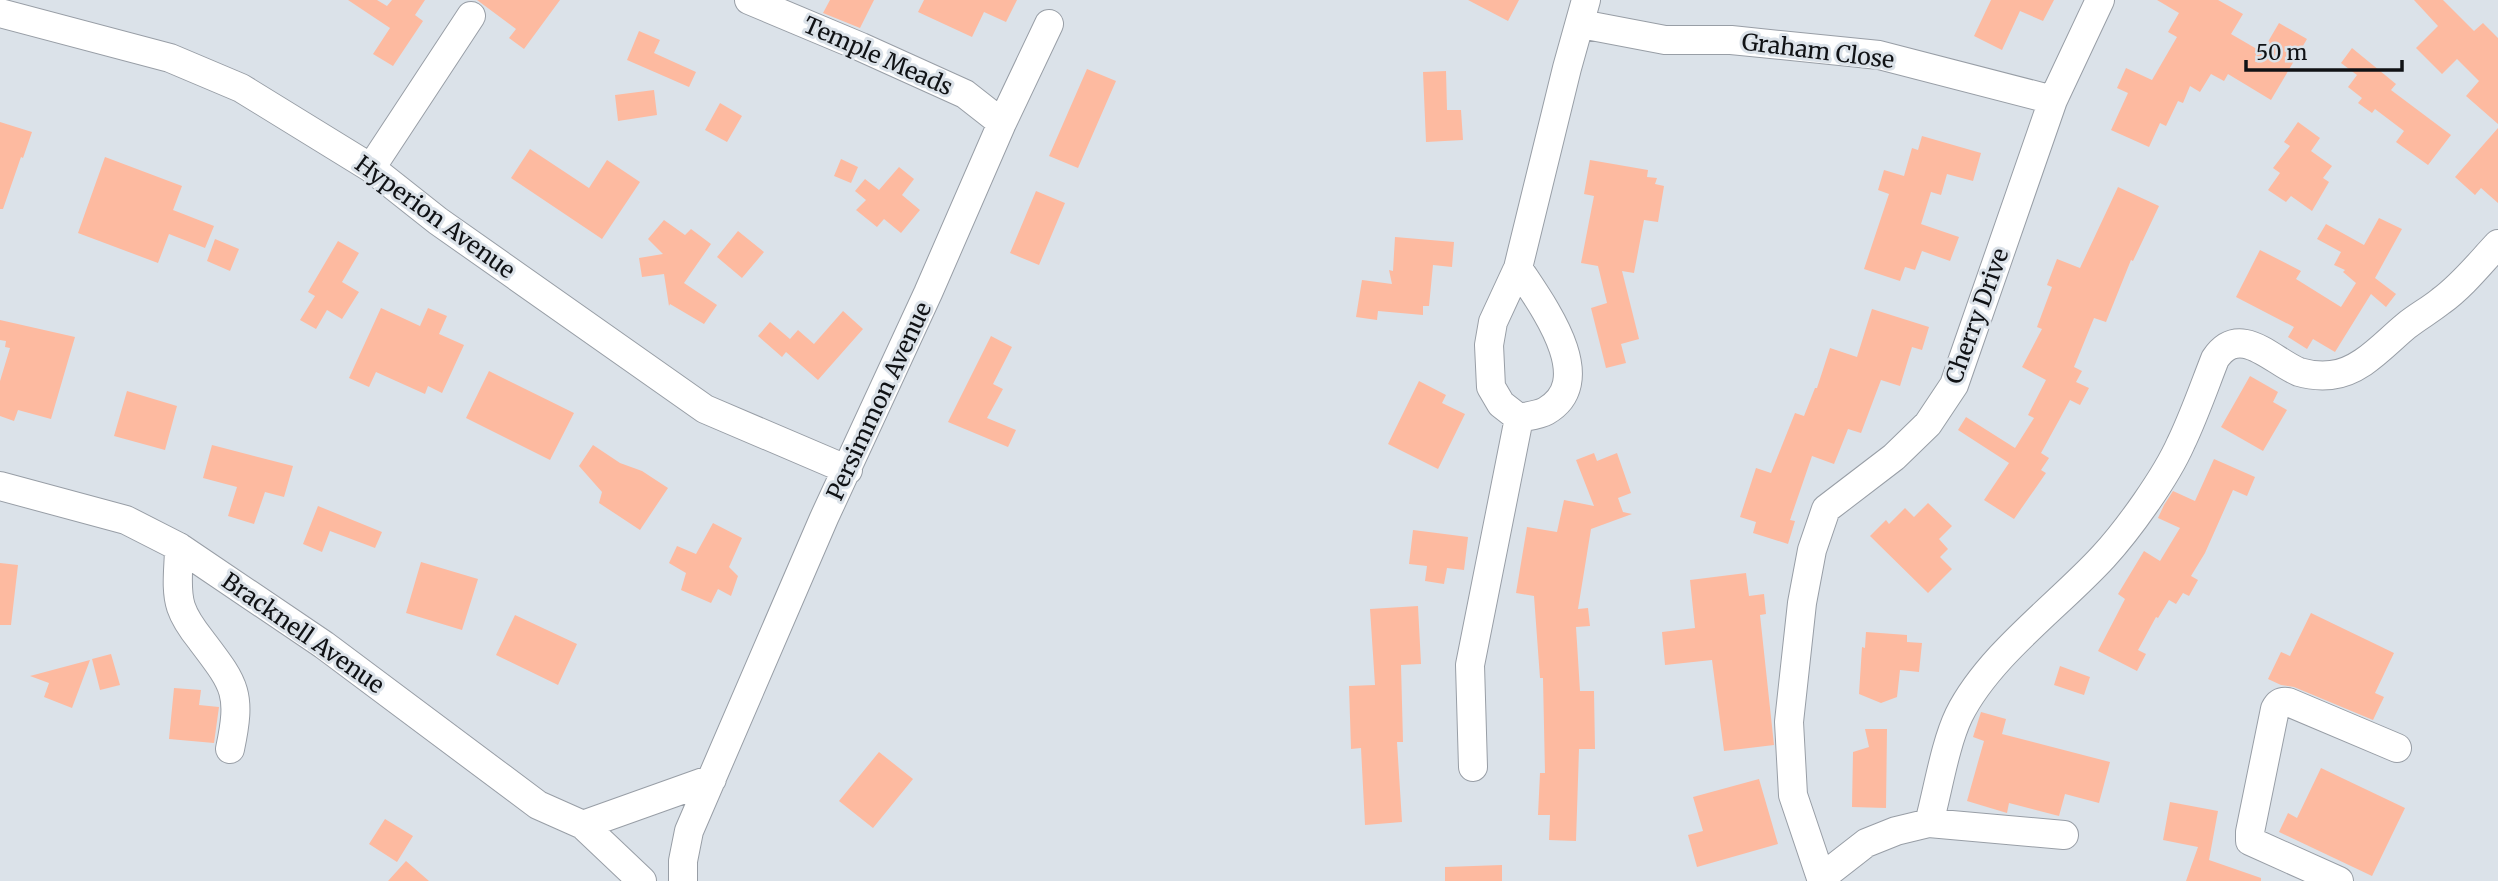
<svg xmlns="http://www.w3.org/2000/svg" width="2498" height="881" font-family="Merriweather,serif">
<style>
.building{fill:#fdbaa0}
.lines{fill:none;stroke-linecap:round;stroke-linejoin:round}
.minor-casing{stroke:#989ea6;stroke-width:30}
.minor{stroke:#fff;stroke-width:28}
.labels{text-anchor:middle;stroke-width:6;stroke-linejoin:round;paint-order:stroke}
.street-label{font-size:23px;fill:#101215;stroke:#dbe2e9}
</style>
<rect width="100%" height="100%" fill="#dbe2e9"/>
<!-- building -->
<path class="building" d="M348 0H377L387 6 392 0H425L415 15 423 21 393 66 373 54 390 28Z
M477 0H560L524 49 509 38 516 29Z
M830 0H874L860 28 823 13Z
M924 0H1017L1006 22 984 12 972 37 918 12Z
M1468 0H1519L1508 21Z
M1991 0H2054L2043 21 2020 11 2002 50 1974 36Z
M2157 0H2218L2243 14 2231 34 2262 52 2279 23 2307 39 2271 100 2228 74 2224 81 2211 74 2200 92 2190 86 2183 103 2178 101 2166 126 2160 123 2149 147 2111 130 2128 93 2117 88 2126 68 2152 80 2177 37 2168 32 2179 13Z
M2414 0H2443L2474 31 2483 23 2498 38V124L2466 96 2479 81 2457 59 2442 74 2416 48 2438 26Z
M639 31 660 40 654 53 696 72 689 87 627 60Z
M2352 48 2396 84 2391 90 2451 135 2428 165 2396 142 2404 131 2375 109 2372 113 2358 103 2362 98 2348 87 2357 75 2341 63Z
M1087 69 1116 81 1078 168 1049 156Z
M1446 71 1447 110H1461L1463 140 1426 142 1423 72Z
M654 90 657 115 618 121 615 95Z
M720 103 742 116 727 142 705 130Z
M0 122 32 132 23 158 21 157 3 209H0Z
M2298 122 2320 138 2311 151 2332 166 2323 178 2329 182 2312 211 2291 196 2286 202 2268 190 2280 173 2273 168 2290 146 2284 142Z
M2498 128V203L2481 188 2475 195 2455 177Z
M1922 136 1981 153 1973 181 1947 174 1941 195 1931 192 1921 224 1959 237 1950 261 1922 251 1915 270 1905 267 1900 281 1864 269 1889 194 1878 190 1884 170 1904 176 1912 148 1918 150Z
M530 149 589 188 607 160 640 182 602 239 511 178Z
M105 157 182 186 173 210 214 226 205 248 169 234 158 263 78 233Z
M841 159 858 167 851 183 834 176Z
M1590 160 1648 170 1647 177 1657 178 1655 184 1664 186 1658 222 1644 220 1634 273 1622 271 1639 339 1621 344 1626 363 1606 368 1591 308 1607 303 1598 266 1581 263 1594 196 1584 194Z
M899 167 914 179 902 195 920 210 901 233 884 219 877 227 856 210 866 200 855 191 865 179 879 190Z
M2118 187 2159 206 2133 261 2131 260 2106 322 2094 318 2074 367 2082 371 2076 382 2089 388 2080 405 2070 400 2041 453 2049 458 2041 470 2046 473 2014 519 1984 500 2009 463 1958 430 1966 417 2015 448 2034 418 2028 415 2046 380 2022 367 2042 329 2037 327 2052 287 2047 285 2057 259 2080 268Z
M1036 191 1065 203 1039 265 1010 253Z
M2379 218 2402 229 2375 278 2396 294 2386 307 2371 294 2335 352 2313 339 2307 349 2288 337 2294 327 2236 297 2260 250 2301 271 2296 279 2341 307 2356 283 2343 272 2345 270 2334 265 2341 252 2317 239 2326 224 2364 245Z
M664 220 685 235 691 229 711 244 684 283 717 305 704 324 670 304 669 306 664 274 642 277 639 258 663 254 648 239Z
M738 231 764 252 742 278 717 257Z
M1395 237 1454 242 1452 267 1433 265 1429 306H1423V315L1378 311 1377 320 1356 317 1362 280 1392 284 1389 270 1393 271Z
M215 239 239 249 230 271 207 261Z
M338 241 359 253 342 282 359 292 342 319 327 310 316 329 300 320 315 296 308 292Z
M381 308 420 326 428 308 447 316 439 334 464 345 442 393 428 386 425 394 376 372 369 387 349 378Z
M1872 309 1929 327 1922 350 1912 347 1900 386 1881 380 1861 433 1848 429 1834 464 1812 456 1790 520 1795 521 1788 544 1753 533 1756 522 1740 517 1756 468 1771 473 1795 413 1804 416 1815 388H1817L1830 348 1857 357Z
M843 311 863 329 818 380 786 352 782 357 758 336 770 322 790 339 798 330 814 344Z
M0 320 75 337 51 419 18 410 14 421 0 416V381L10 348 5 347 6 341 0 340Z
M991 336 1012 347 993 384 1003 389 987 418 1016 430 1008 447 948 422Z
M489 371 574 413 550 460 466 418Z
M2250 376 2278 392 2273 402 2287 410 2263 451 2221 427Z
M1419 381 1446 395 1442 403 1465 414 1438 469 1388 444Z
M127 391 177 406 165 450 114 436Z
M212 445 293 466 284 497 265 492 254 524 228 516 237 487 203 478Z
M593 445 620 463 642 471 668 488 640 530 599 503 602 492 579 466Z
M1594 453 1597 461 1617 453 1631 493 1618 498 1623 512 1632 514 1591 529 1578 609 1588 608 1590 626 1576 627 1580 691H1594L1595 749H1579L1576 841 1549 840 1550 815H1538L1540 773H1545L1543 678H1540L1534 596 1516 593 1527 527 1557 532 1564 500 1594 506 1576 460Z
M2214 459 2255 477 2247 496 2233 490 2205 553 2191 576 2198 580 2189 596 2183 593 2176 604 2169 600 2158 618 2156 617 2138 650 2146 654 2137 671 2098 651 2125 599 2118 594 2144 551 2160 561 2180 528 2158 518 2164 505 2173 491 2195 501Z
M1928 503 1952 526 1939 539 1948 549 1940 557 1952 569 1928 593 1870 536 1886 520 1889 524 1905 508 1914 517Z
M318 506 382 532 375 548 330 531 322 552 303 544Z
M713 523 742 538 729 567 738 576 731 596 718 589 711 603 681 590 686 573 669 563 677 546 696 554Z
M1413 530 1468 537 1464 570 1447 568 1444 584 1425 581 1427 566 1409 564Z
M421 562 478 579 462 630 406 613Z
M0 563 18 565 11 625H0Z
M1746 573 1749 596 1764 594 1766 614 1760 615 1774 745 1724 751 1712 660 1665 665 1662 632 1695 628 1690 580Z
M1418 606 1421 664 1401 665 1403 742H1397L1402 822 1365 825 1361 748 1351 749 1349 686 1375 685 1370 609Z
M2311 613 2394 653 2375 693 2384 697 2373 720 2294 687 2281 685 2268 679 2281 652 2290 656Z
M515 615 577 644 558 685 496 655Z
M1866 632 1907 635V642L1922 643 1919 672 1900 670 1897 697 1881 703 1859 694 1862 647 1865 648Z
M111 654 120 685 100 690 92 659Z
M90 660 72 708 44 697 49 683 30 676Z
M2060 666 2090 677 2084 695 2054 685Z
M174 688 201 690 199 705 219 707 214 743 169 739Z
M1981 712 2006 719 2002 734 2110 762 2099 803 2065 794 2059 816 2009 803 2007 813 1967 801 1984 741 1973 737Z
M1865 729H1887L1886 808 1852 807 1853 752 1869 747Z
M879 752 913 779 873 828 839 801Z
M2321 768 2405 808 2372 876 2279 832 2288 813 2297 818Z
M1759 779 1778 844 1697 867 1688 835 1703 831 1693 797Z
M2170 802 2218 811 2209 860 2261 878V881H2186L2198 847 2163 840Z
M385 819 413 836 397 862 369 844Z
M406 861 429 881H388Z
M1502 865V881H1445V867Z"/>
<g class="lines">
<defs>
<path id="minor" d="M749 0 861 47 965 94 1002 123
M0 13 170 58 241 88 371 168 438 221 705 409 848 470
M1581 24 1665 40H1731L1879 55 2053 100
M371 168 471 16
M1518 268C1540 302 1600 380 1546 411 1539 415 1528 416 1519 418L1501 404 1491 387 1489 345 1493 322 1518 268 1567 68 1586 0
M0 486 126 520 179 547 324 645 538 805 583 825 642 881
M179 547C179 566 175 589 181 607 185 619 193 630 201 640 235 685 242 692 230 749
M1473 767 1470 665 1519 418
M1929 823C1938 790 1945 744 1959 715 1989 655 2058 606 2103 557 2128 530 2166 477 2181 443 2194 416 2204 387 2215 359 2240 322 2272 361 2299 372 2309 375 2320 376 2331 375 2361 372 2384 344 2406 326 2417 317 2430 310 2441 301 2463 285 2480 263 2498 244
M583 825 712 779
M1821 878 1866 843 1896 831 1929 823 2064 835
M683 881V861L689 831 824 518 928 293 1002 123 1049 24
M1822 881 1793 795 1789 722 1802 603 1812 550 1826 509 1894 457 1928 424 1954 385 2053 100 2100 0
M2339 881 2250 841V832L2275 709C2278 703 2281 701 2288 702L2397 748"/>
</defs>
<!-- minor casing -->
<use href="#minor" class="minor-casing"/>
<!-- minor -->
<use href="#minor" class="minor"/>
</g>
<g class="labels">
<!-- street labels -->
<g class="street-label">
<text transform="translate(1818 51) rotate(7)" y="8">Graham Close</text>
<text transform="translate(878 56) rotate(24)" y="8">Temple Meads</text>
<text transform="translate(435 217) rotate(36)" y="8">Hyperion Avenue</text>
<text transform="translate(1977 316) rotate(-70)" y="8">Cherry Drive</text>
<text transform="translate(879 401) rotate(-65)" y="8">Persimmon Avenue</text>
<text transform="translate(303 633) rotate(35)" y="8">Bracknell Avenue</text>
</g>
</g>
<!-- scale -->
<path d="M2246 60v10h156v-10" fill="none" stroke="#101215" stroke-width="3.5"/>
<text x="2256" y="60" font-size="21" fill="#101215" stroke="#dbe2e9" stroke-width="5" paint-order="stroke">50 m</text>
</svg>
